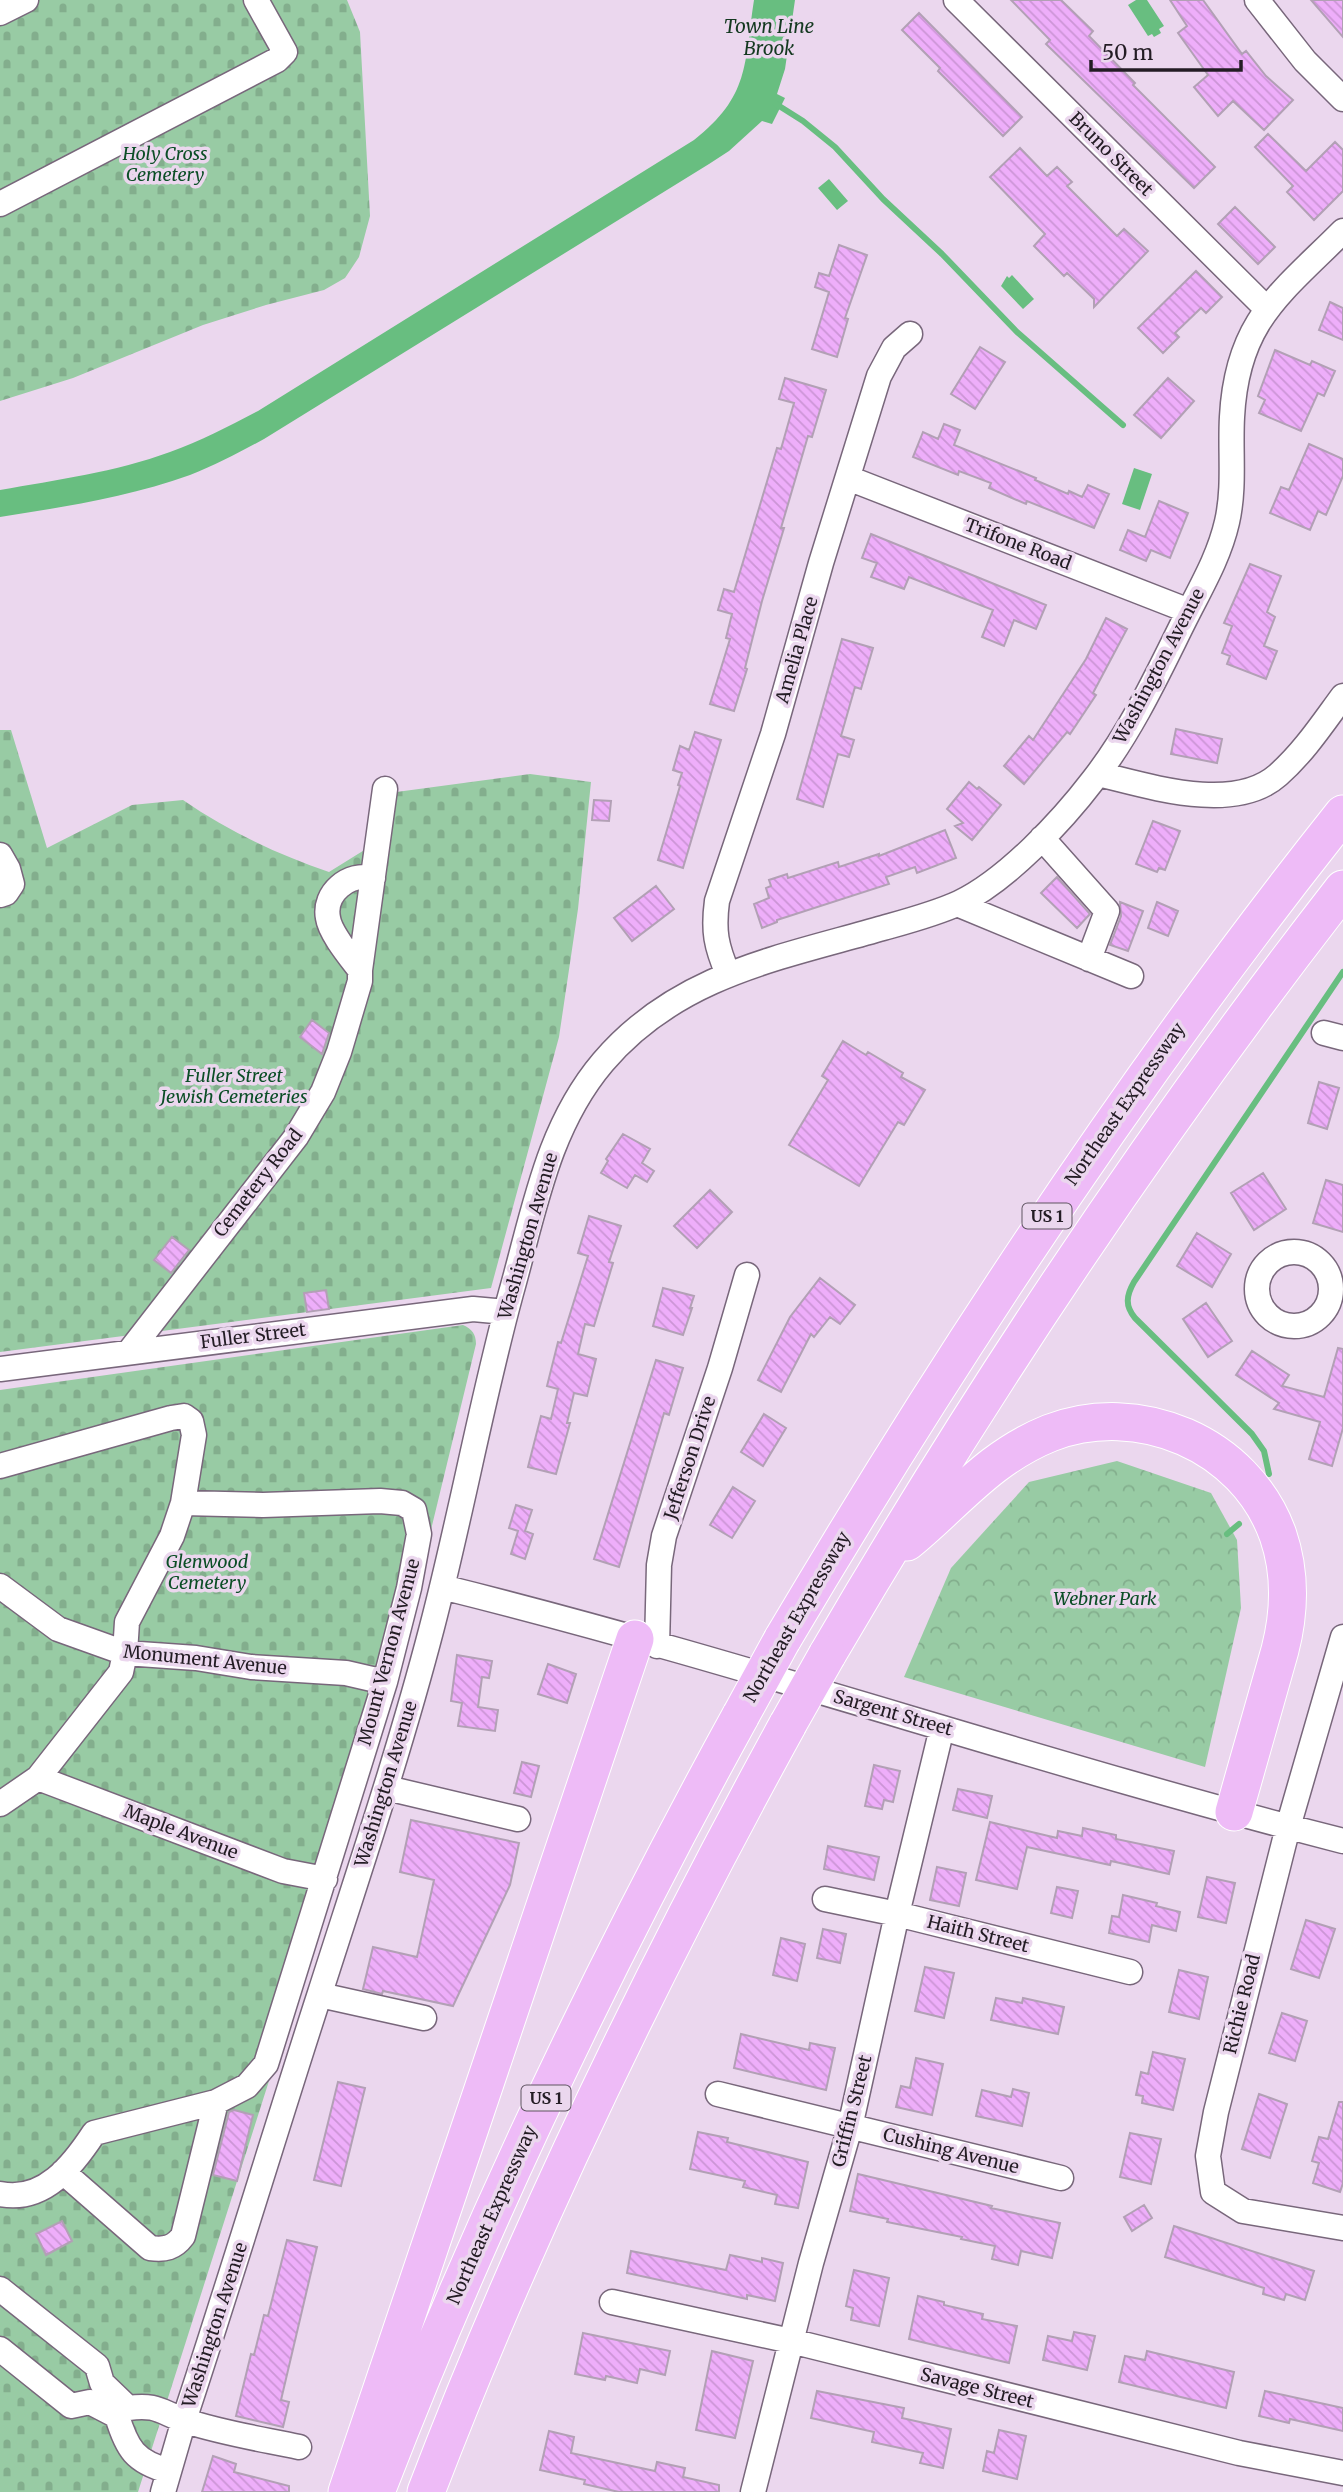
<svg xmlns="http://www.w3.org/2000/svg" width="1343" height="2492" font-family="Merriweather,serif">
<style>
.cemetery{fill:url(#cemetery-stones)}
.park{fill:url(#park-crowns)}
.water{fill:#68be80}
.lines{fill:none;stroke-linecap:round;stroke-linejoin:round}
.stream{stroke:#68be80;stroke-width:6}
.building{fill:url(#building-back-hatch);stroke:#b2a0b5;stroke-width:2}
.minor-casing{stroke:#78677b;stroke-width:27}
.highway-casing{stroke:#fff;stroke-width:39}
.minor{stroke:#fff;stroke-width:24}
.highway{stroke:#eebbf7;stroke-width:37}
.highway-bridge-casing{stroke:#fff;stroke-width:39;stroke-linecap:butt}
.highway-bridge{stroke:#eebbf7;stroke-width:37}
.labels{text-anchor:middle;stroke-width:7;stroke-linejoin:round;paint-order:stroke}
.shield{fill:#ebd7ee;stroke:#5f5461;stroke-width:2}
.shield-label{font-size:16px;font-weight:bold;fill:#231c24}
.park-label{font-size:18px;font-style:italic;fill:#0b4e26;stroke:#ebd7ee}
.street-label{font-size:18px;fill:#231c24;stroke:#ebd7ee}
.water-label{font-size:19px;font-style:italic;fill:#143920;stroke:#ebd7ee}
</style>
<defs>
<pattern id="cemetery-stones" width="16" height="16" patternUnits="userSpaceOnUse" patternTransform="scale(1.75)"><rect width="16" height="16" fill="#98cba4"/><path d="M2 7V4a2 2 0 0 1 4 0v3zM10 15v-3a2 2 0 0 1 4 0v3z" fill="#83ae8d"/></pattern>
<pattern id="park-crowns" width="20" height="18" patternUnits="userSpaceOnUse" patternTransform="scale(1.75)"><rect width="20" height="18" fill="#98cba4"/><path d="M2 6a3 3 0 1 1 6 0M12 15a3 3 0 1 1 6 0" fill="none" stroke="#83ae8d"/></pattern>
<pattern id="building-back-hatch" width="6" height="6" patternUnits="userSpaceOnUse" patternTransform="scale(1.75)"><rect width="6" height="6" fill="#eeaefa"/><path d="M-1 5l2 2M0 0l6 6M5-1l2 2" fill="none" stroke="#cc95d6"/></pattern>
</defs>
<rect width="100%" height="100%" fill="#ebd7ee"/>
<!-- cemetery -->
<path class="cemetery" d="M0 0H347L360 32 370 216 359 257 345 278 324 290 266 305 203 325 73 378 0 401Z
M0 730H11L47 848 132 805 183 800C228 831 278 855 329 872L366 849 389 793 530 774 591 782 578 909 559 1037 491 1288 0 1352Z
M463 1325C472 1329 476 1334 476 1344L398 1666 376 1745 138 2492H0V1390Z"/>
<!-- park -->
<path class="park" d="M1117 1461 1211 1493 1237 1540 1241 1608 1205 1767 904 1677 951 1568 1029 1482Z"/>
<!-- water -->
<path class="water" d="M754 0H795L785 69 777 94 785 98 772 124 762 121 729 151 709 164 264 439C240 452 216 465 190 475 129 497 64 507 0 517V490C56 480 116 472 170 452 201 441 229 426 258 411L694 140C750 96 744 65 754 0Z
M1136 0H1147L1164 26 1159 29 1161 33 1154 37 1152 34 1148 36 1128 5Z
M829 179 848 201 837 210 818 188Z
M1012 275 1034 299 1023 309 1001 286 1007 276 1009 278Z
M1134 468 1152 474 1140 510 1122 504Z"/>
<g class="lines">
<!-- stream -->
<path class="stream" d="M776 104 803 121 835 147 883 199 942 254 1017 332 1123 425
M1269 1474 1264 1451 1252 1434 1135 1318C1125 1306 1126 1296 1134 1282L1343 972
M1227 1534 1239 1524"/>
</g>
<!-- building -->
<path class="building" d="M1011 0H1061L1093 31 1089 36 1135 83 1133 85 1215 167 1194 188 1046 44 1050 40Z
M1170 0H1203L1242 54 1246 51 1266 76 1293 100 1264 130 1233 101 1218 116 1194 87 1208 75 1178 33 1187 26Z
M1311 0H1343V37Z
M919 13 1022 117 1003 136 938 71 940 68 902 30Z
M1268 134 1306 171 1335 142 1343 150V191L1314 220 1287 192 1293 186 1255 147Z
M1020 148 1047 176 1057 167 1072 182 1067 186 1117 236 1124 229 1148 251 1094 307V299L1067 273 1064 276 1034 246 1045 234 990 177Z
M1235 207 1275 247 1258 264 1218 224Z
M839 245 867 255 845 318 848 319 837 357 812 349 829 292 815 287 819 273 829 276Z
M1196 271 1222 297 1206 313 1201 308 1175 333 1179 337 1163 353 1138 328Z
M1330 302 1343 308V340L1319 330Z
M980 347 1005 362 975 409 951 394Z
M1275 350 1310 365 1312 361 1335 371 1324 396 1318 393 1301 431 1259 413 1265 400 1258 396Z
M785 378 826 390 812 437 808 436 781 528H784L762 601 745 668 747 669 734 711 710 704 730 639 726 638 732 614 718 610 724 589 734 592 777 448 781 449 794 403 779 399Z
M1168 378 1194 401 1161 438 1134 415Z
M944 424 960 430 954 445 1036 478 1035 480 1068 494 1069 491 1082 497 1088 485 1109 494 1094 528 1027 501 1026 504 989 488 991 483 959 471 958 475 913 457 923 432 938 439Z
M1309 444 1343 459V476L1326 515 1318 511 1310 530 1270 513 1281 487 1289 490Z
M1159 501 1188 513 1170 558 1151 550 1146 561 1120 550 1128 530 1145 537Z
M871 534 1046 605 1036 629 1014 620 1004 646 982 637 993 610 909 577 904 589 871 577 877 563 862 558Z
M1250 564 1281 576 1267 612 1275 617 1264 646 1277 651 1266 679 1227 664 1230 656 1222 653 1232 626 1224 623Z
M1106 618 1127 629 1093 693 1096 695 1070 734 1067 732 1024 784 1004 766 1029 736 1033 740 1086 659Z
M842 639 873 648 861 689 855 687 841 736 854 740 849 757 838 754 823 807 797 799Z
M1176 729 1222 739 1217 763 1171 754Z
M695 732 721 740 683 868 658 860 680 786 678 785 682 773 673 770 680 746 689 750Z
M969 782 977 789 979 787 1001 805 972 840 955 826 963 823 947 809Z
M594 800 611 801 609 821 592 820Z
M1153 821 1180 831 1165 870 1159 868 1157 872 1136 864Z
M945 830 956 858 917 873 915 867 886 877 889 884 777 920V922L762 928 754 904 769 898 766 888 771 886 769 880 787 874 788 878 838 862 839 867 879 854V856Z
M1057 877 1090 914 1077 928 1041 893Z
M656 886 674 909 632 941 614 918Z
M1120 902 1143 911 1128 951 1110 945 1121 916Z
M1157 902 1178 911 1168 936 1148 928Z
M312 1020 329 1033 322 1054 300 1037Z
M843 1041 866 1055 868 1052 903 1073 901 1077 925 1090 904 1125 898 1122 859 1186 789 1145 828 1080 822 1076Z
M1319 1082 1339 1088 1327 1129 1308 1123Z
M623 1134 650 1149 642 1163 654 1171 647 1182 635 1175 627 1188 601 1173 608 1161 606 1159Z
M1263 1173 1286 1209 1254 1230 1231 1193Z
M1326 1180 1343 1185V1232L1313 1223Z
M710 1190 732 1212 697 1248 674 1226Z
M589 1216 621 1226 609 1262 613 1263 594 1326 585 1324 578 1354 596 1359 587 1396 574 1393 567 1423H570L556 1474 528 1467 541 1416 551 1419 558 1389 547 1386 558 1342 561 1343 588 1256 578 1253Z
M1197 1233 1231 1254 1212 1287 1177 1266Z
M172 1237 189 1250 171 1273 154 1260Z
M820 1278 855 1305 840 1324 830 1317 814 1337 811 1334 781 1392 758 1380 790 1317Z
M663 1288 694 1296 690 1308H692L683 1335 653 1326Z
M326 1290 329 1309 307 1312 304 1293Z
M1206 1303 1232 1341 1208 1357 1183 1319Z
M1338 1348 1343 1349V1428L1332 1466 1309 1459 1320 1422 1274 1409 1279 1403 1236 1375 1252 1351 1289 1375 1282 1386 1324 1397Z
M656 1360 683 1368 669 1415 664 1413 619 1567 594 1559Z
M764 1414 786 1428 763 1466 741 1452Z
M733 1487 755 1501 732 1538 710 1525Z
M516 1505 532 1510 525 1531 533 1534 525 1559 511 1554 518 1531 509 1528Z
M457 1655 492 1661 489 1678 482 1677 478 1707 498 1710 495 1731 458 1726 462 1703 451 1701Z
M548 1664 576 1674 567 1703 538 1694Z
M522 1762 539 1766 531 1797 514 1793Z
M874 1765 900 1771 893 1802 884 1800 882 1809 865 1806Z
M958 1789 992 1796 987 1818 953 1810Z
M411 1820 519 1843 510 1885 453 2006 383 1991 382 1994 363 1989 373 1947 417 1957 434 1880 400 1872Z
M990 1822 1057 1838 1058 1831 1082 1836 1083 1828 1116 1835V1839L1174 1851 1169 1874 1111 1861 1110 1865 1027 1847 1017 1889 976 1880Z
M828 1846 879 1857 874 1880 824 1869Z
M937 1867 966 1873 959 1906 930 1900Z
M1207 1877 1235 1883 1226 1923 1198 1917Z
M1057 1887 1078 1891 1072 1918 1051 1913Z
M1123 1895 1157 1903 1156 1906 1180 1912 1176 1931 1152 1925 1149 1942 1109 1933 1112 1916 1119 1917Z
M1306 1920 1335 1929 1319 1978 1291 1969Z
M823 1929 846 1934 840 1963 817 1958Z
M781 1938 805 1944 797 1981 773 1975Z
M925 1967 954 1973 944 2018 915 2011Z
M1179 1970 1208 1977 1199 2019 1169 2012Z
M996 1998 1022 2003 1023 1998 1064 2007 1058 2034 991 2020Z
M1282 2013 1307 2021 1295 2061 1269 2053Z
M741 2034 809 2050 810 2043 835 2048 826 2090 734 2068Z
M1153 2052 1185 2059 1173 2110 1142 2103 1143 2096 1136 2095 1141 2072 1148 2074Z
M916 2058 943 2064 932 2115 896 2107 901 2086 910 2088Z
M338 2082 365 2088 341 2186 314 2180Z
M1013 2089 1029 2093 1022 2126 976 2116 982 2090 1011 2097Z
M1259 2094 1287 2104 1270 2158 1242 2149Z
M1339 2102H1343V2183L1340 2192 1313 2183 1319 2163 1312 2161 1319 2137 1328 2139Z
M234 2110 253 2115 237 2181 213 2175 229 2112Z
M698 2132 728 2138 727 2142 808 2162 798 2208 775 2204 777 2195 743 2187 745 2181 690 2169Z
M1130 2133 1161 2139 1151 2184 1120 2177Z
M858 2174 992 2206 991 2208 1060 2223 1052 2258 1021 2251 1018 2265 992 2259 995 2246 961 2239 962 2237 887 2222 888 2219 850 2211Z
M1144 2205 1152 2218 1132 2231 1124 2217Z
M62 2221 72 2241 46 2255 36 2234Z
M1174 2226 1314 2271 1305 2300 1286 2294 1284 2300 1263 2294 1264 2288 1165 2257Z
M287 2240 317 2247 281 2400 289 2402 283 2427 236 2416 251 2354 254 2355 264 2315 268 2316Z
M631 2251 726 2270 730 2255 762 2262V2258L783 2263 775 2301 747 2295V2299L627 2273Z
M854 2270 889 2278 879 2326 851 2320 853 2308 846 2306Z
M918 2296 944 2302V2305L983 2314 982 2319 1017 2326 1009 2363 909 2339Z
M1074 2332 1095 2336 1087 2370 1043 2360 1048 2336 1072 2341Z
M583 2333 670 2351 665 2375 640 2369 637 2383 606 2376 605 2380 575 2374Z
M712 2351 753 2361 735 2438 696 2430Z
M1147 2351 1234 2372 1226 2408 1119 2382 1125 2356 1145 2360Z
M817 2391 904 2408 902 2418 951 2429 943 2468 920 2463 923 2453 872 2442 874 2432 811 2418Z
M1265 2391 1343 2408V2431L1290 2419 1289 2423 1259 2416Z
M999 2430 1026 2436 1017 2479 983 2471 987 2451 994 2453Z
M549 2431 574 2437 571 2453 655 2471 657 2462 685 2468 683 2477 719 2485V2492H619L584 2484 585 2480 540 2470Z
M213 2456 236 2464 234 2472 289 2486V2492H202Z"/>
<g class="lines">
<defs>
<path id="minor" d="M956 0 1267 309
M1257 0 1305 61 1343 99
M0 13 26 0
M0 204 277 60 285 52 256 0
M848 478 1189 611
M1098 774C1149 786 1234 814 1278 775 1304 752 1323 723 1343 696
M1042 838 1107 911 1089 959
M0 855 8 869 12 884 6 893 0 895
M957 904 1131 976
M360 970C351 958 330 933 328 918 323 893 349 872 373 878
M728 974C716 946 713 931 717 901L773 734 821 563 879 376 894 348 910 334
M1324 1033 1343 1038
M1257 1289a37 37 0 1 1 74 0a37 37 0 1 1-74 0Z
M129 1352 296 1137 323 1092 339 1052 360 981V970L385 789
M0 1369 473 1309 506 1312
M0 1466 171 1418 184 1416 191 1421 194 1435 183 1503 172 1536 127 1622 125 1653 121 1672 38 1778 0 1804
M0 1586 58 1629 125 1653 196 1658 251 1667 346 1673 385 1682
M442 1587C745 1662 1041 1764 1343 1841
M1343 1637 1288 1827 1216 2112 1208 2156 1213 2192 1243 2211 1343 2228
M657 1646 659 1565 664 1536 720 1368 747 1275
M38 1778 283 1871 325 1879
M387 1788 518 1819
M825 1899 897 1914 1130 1972
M320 1995 424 2018
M718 2094 1061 2178
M63 2172 150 2248C165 2250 174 2248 183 2236L216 2102
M0 2194C44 2203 73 2165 94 2133L216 2102 247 2086 266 2064 385 1682 409 1588 419 1534 414 1510 402 1503 380 1501 263 1505 183 1503
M0 2289 97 2366 102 2383 128 2408C158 2404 160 2412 186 2421 222 2433 261 2439 299 2447
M612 2302 791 2341 1239 2453 1343 2473
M0 2349 71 2406 90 2402 117 2416C127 2449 135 2462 169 2471
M163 2492 184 2420C231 2278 274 2135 320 1993 359 1871 400 1750 432 1627 461 1516 481 1403 511 1293 534 1212 547 1128 603 1062 677 975 779 958 883 928 908 921 935 914 959 903 1007 880 1062 821 1094 779 1132 730 1158 673 1185 619 1201 587 1219 557 1227 522 1235 487 1230 452 1232 417 1237 321 1280 294 1343 231
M753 2492 811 2263 850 2127 897 1914 942 1728"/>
<path id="highway" d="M907 1542C956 1502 988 1458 1050 1433 1138 1399 1245 1443 1278 1535 1291 1573 1290 1611 1280 1650L1234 1812
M782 1640C952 1353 1135 1075 1343 814
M827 1655C983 1388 1153 1133 1343 889
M347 2492 635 1639
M376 2492C479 2225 603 1966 741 1715
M426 2492C527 2228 652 1972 788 1724"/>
</defs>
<!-- minor casing -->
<use href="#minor" class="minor-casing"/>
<!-- highway casing -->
<use href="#highway" class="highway-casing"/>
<!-- minor -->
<use href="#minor" class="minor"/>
<!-- highway -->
<use href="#highway" class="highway"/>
<defs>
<path id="highway-bridge" d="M741 1715 782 1640
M788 1724 827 1655"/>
</defs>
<!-- highway-bridge casing -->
<use href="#highway-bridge" class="highway-bridge-casing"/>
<!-- highway-bridge -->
<use href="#highway-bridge" class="highway-bridge"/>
</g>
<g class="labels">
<!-- shield labels -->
<g class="shield">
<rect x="1022.5" y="1203.5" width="49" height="25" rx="5"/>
<rect x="521.5" y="2085.5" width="49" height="25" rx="5"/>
</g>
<g class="shield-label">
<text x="1047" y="1222">US 1</text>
<text x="546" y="2104">US 1</text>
</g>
<!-- park labels -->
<g class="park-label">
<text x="165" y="160">Holy Cross<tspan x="165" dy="21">Cemetery</tspan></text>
<text x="234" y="1082">Fuller Street<tspan x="234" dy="21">Jewish Cemeteries</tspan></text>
<text x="207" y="1568">Glenwood<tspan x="207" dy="21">Cemetery</tspan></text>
<text x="1105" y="1605">Webner Park</text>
</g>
<!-- street labels -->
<g class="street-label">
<text transform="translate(1111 154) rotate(45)" y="6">Bruno Street</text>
<text transform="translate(1018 544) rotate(21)" y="6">Trifone Road</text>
<text transform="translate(797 650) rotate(-74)" y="6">Amelia Place</text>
<text transform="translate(1159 666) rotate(-62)" y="6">Washington Avenue</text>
<text transform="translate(1125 1104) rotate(-55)" y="6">Northeast Expressway</text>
<text transform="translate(258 1183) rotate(-52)" y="6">Cemetery Road</text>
<text transform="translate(528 1236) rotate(-74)" y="6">Washington Avenue</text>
<text transform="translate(253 1336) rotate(-7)" y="6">Fuller Street</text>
<text transform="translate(690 1458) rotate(-72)" y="6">Jefferson Drive</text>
<text transform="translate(797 1617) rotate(-60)" y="6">Northeast Expressway</text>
<text transform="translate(389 1652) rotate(-75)" y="6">Mount Vernon Avenue</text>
<text transform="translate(205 1660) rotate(6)" y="6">Monument Avenue</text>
<text transform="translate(893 1713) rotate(16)" y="6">Sargent Street</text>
<text transform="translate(386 1784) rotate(-73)" y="6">Washington Avenue</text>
<text transform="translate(181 1832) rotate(21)" y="6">Maple Avenue</text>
<text transform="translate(978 1934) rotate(14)" y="6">Haith Street</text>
<text transform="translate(1242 2004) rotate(-76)" y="6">Richie Road</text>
<text transform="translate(852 2111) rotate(-76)" y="6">Griffin Street</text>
<text transform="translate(951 2151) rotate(14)" y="6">Cushing Avenue</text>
<text transform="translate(492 2215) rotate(-66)" y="6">Northeast Expressway</text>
<text transform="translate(215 2325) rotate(-72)" y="6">Washington Avenue</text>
<text transform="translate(977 2388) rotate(14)" y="6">Savage Street</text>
</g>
<!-- water labels -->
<g class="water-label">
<text x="769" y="33">Town Line<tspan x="769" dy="22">Brook</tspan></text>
</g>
</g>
<!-- scale -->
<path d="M1091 60v10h150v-10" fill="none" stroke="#231c24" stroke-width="3.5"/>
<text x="1102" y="60" font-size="21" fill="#231c24" stroke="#ebd7ee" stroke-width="5" paint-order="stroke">50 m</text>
</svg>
